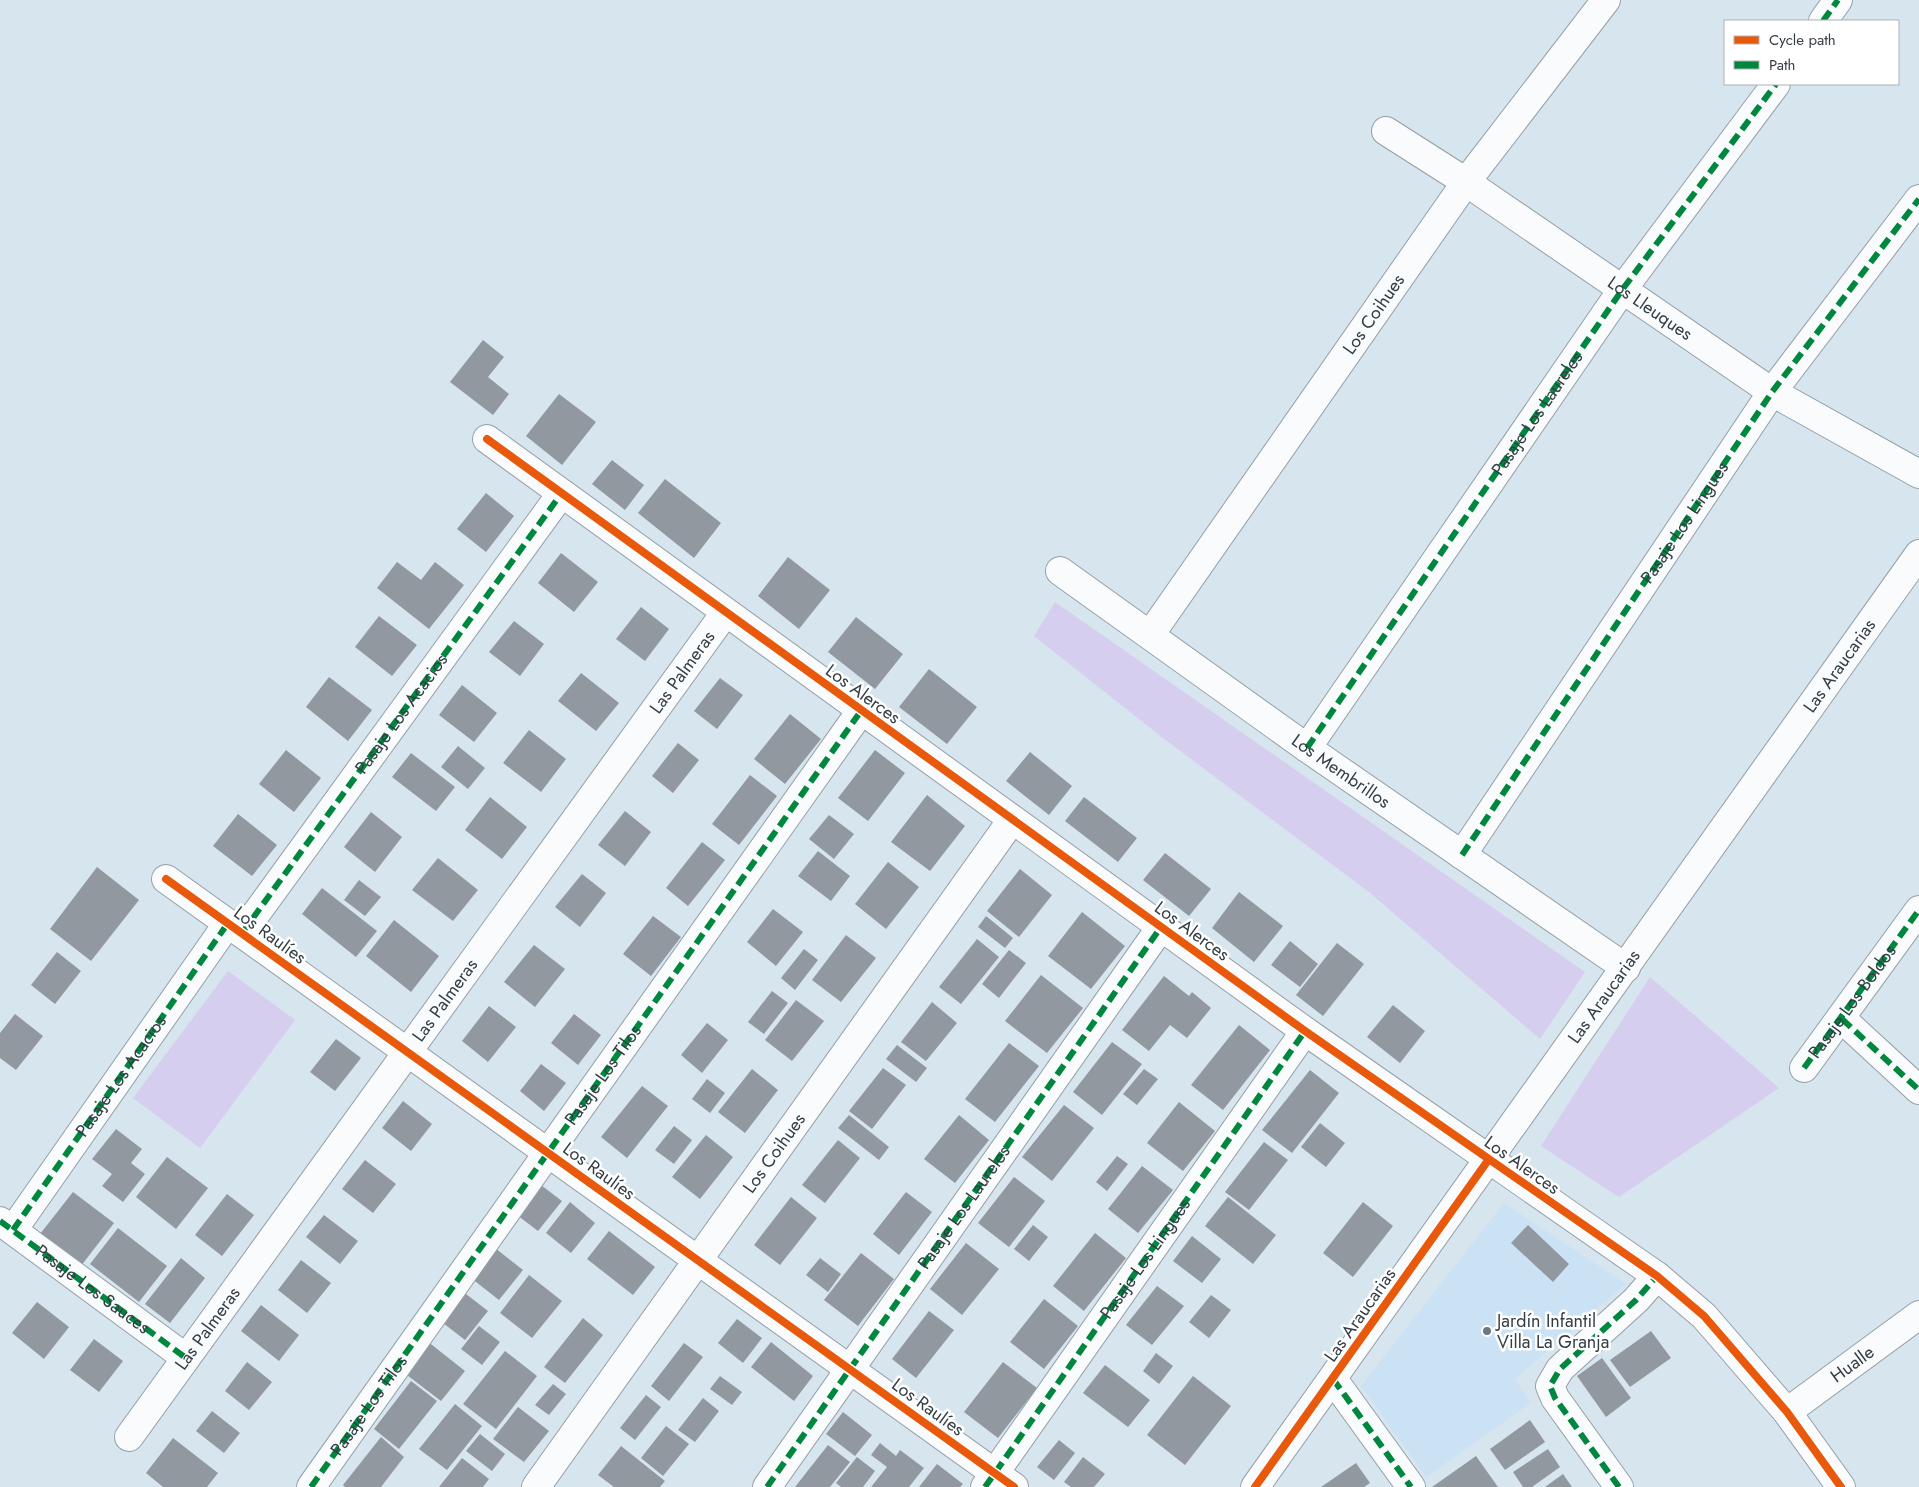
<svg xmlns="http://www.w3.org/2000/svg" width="1919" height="1487" font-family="Jost,sans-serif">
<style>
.built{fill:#cae2f3}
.green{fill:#d5ceef}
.building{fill:#9198a0}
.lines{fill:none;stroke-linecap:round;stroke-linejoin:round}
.street-casing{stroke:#949fa7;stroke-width:30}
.secondary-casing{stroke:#949fa7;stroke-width:30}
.street{stroke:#f9fbfd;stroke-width:28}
.secondary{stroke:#f9fbfd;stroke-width:28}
.quiet{stroke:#00873e;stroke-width:6;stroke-dasharray:12 6;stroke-linecap:butt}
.cycleway-casing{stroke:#fff;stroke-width:11}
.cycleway{stroke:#e8590c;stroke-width:8}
.poi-dot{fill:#6c7880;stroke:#fff;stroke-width:2}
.labels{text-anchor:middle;stroke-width:5;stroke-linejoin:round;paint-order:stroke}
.street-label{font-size:18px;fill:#333d44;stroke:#fff}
.poi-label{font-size:18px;fill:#333d44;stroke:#fff;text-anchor:start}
</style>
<rect width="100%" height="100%" fill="#d7e5ef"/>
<!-- built -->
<path class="built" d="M1504 1203 1626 1284 1515 1379 1531 1403 1426 1477 1361 1386Z"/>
<!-- green -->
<path class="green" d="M1055 602 1585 972 1540 1039 1369 892 1163 738 1034 636Z
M228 971 295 1020 200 1148 133 1098Z
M1650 977 1779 1088 1619 1197 1541 1146Z"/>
<!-- building -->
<path class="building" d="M483 340 504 357 488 377 509 394 493 415 450 382Z
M559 394 596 422 562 465 526 436Z
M612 460 644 485 625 510 592 484Z
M665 479 721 523 694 558 638 513Z
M486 493 514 516 486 552 457 529Z
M561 553 598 582 574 612 538 583Z
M788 557 830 590 799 629 758 596Z
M397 562 421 580 435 562 464 585 429 629 377 588Z
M641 607 669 629 645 661 616 639Z
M379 616 417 645 392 676 355 647Z
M856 617 903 654 875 689 828 652Z
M514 621 544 644 520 676 489 652Z
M929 669 977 707 947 744 899 707Z
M581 673 619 703 596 731 558 701Z
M329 677 372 710 348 741 306 707Z
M720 678 743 695 717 729 694 711Z
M462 685 497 713 474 742 439 715Z
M790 714 821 739 785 784 754 759Z
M529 730 566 759 541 792 503 763Z
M678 743 699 760 673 793 652 776Z
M458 746 485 768 468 789 441 767Z
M286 750 321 778 294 812 259 784Z
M875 750 905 773 868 821 838 798Z
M1030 752 1072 786 1049 815 1006 781Z
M411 753 455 787 436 811 392 777Z
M750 775 777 796 739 845 712 824Z
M927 795 965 826 930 871 891 842Z
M490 797 527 827 502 859 465 830Z
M1084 797 1137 838 1118 862 1065 821Z
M625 811 651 832 625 866 598 845Z
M371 812 402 837 375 872 344 847Z
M238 814 277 845 252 876 213 846Z
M829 815 854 834 834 859 809 839Z
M702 842 725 860 688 906 666 888Z
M818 851 850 876 831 901 798 876Z
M1165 853 1211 889 1189 916 1143 880Z
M438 858 478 890 453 921 412 890Z
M888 862 919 887 886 929 855 904Z
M97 867 139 900 91 961 50 929Z
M1020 869 1052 895 1019 937 987 911Z
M582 874 606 893 580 927 555 907Z
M359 880 381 897 365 916 344 900Z
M322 888 377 931 356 957 302 914Z
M1239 892 1283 926 1254 962 1212 928Z
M773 909 803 932 776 966 747 942Z
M1082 912 1125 946 1091 989 1048 956Z
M653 916 681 937 651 976 623 954Z
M986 916 1013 938 1005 948 978 927Z
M394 920 439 956 411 992 366 956Z
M846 935 876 958 841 1002 812 980Z
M977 939 999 957 961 1004 939 987Z
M1290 941 1318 964 1300 987 1271 965Z
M1337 943 1364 964 1323 1016 1296 995Z
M534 945 565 969 535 1007 504 982Z
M804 949 818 960 795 990 781 978Z
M1009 950 1026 963 999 998 982 984Z
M57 952 81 971 55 1004 31 985Z
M1041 975 1083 1008 1047 1053 1005 1021Z
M1164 976 1189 996 1192 992 1211 1008 1187 1038 1170 1025 1149 1051 1122 1030Z
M772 991 788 1003 764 1034 748 1022Z
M796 1000 824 1021 792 1061 765 1040Z
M932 1002 957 1023 926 1061 901 1042Z
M1393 1005 1425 1031 1400 1063 1367 1037Z
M489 1006 516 1027 488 1062 462 1041Z
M15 1014 43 1036 16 1070 0 1058V1033Z
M574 1014 601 1035 578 1065 551 1043Z
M707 1023 728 1040 702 1073 681 1055Z
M1239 1025 1270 1050 1223 1110 1191 1085Z
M336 1039 361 1058 335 1091 310 1072Z
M1112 1042 1142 1064 1102 1115 1073 1092Z
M1009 1043 1039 1066 995 1122 965 1099Z
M897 1045 927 1068 916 1082 886 1059Z
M541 1064 566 1083 544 1111 520 1091Z
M883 1068 906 1085 872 1129 849 1111Z
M752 1069 778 1090 745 1133 718 1112Z
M1144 1069 1158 1079 1137 1105 1123 1094Z
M1310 1070 1339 1093 1292 1153 1262 1130Z
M707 1079 725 1093 710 1113 692 1099Z
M642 1086 668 1106 627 1158 601 1137Z
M403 1101 432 1124 411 1151 382 1128Z
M1179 1102 1215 1131 1183 1171 1147 1143Z
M1064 1105 1094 1128 1052 1181 1022 1157Z
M849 1115 889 1147 879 1160 838 1128Z
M959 1115 989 1140 955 1183 924 1159Z
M1320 1123 1345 1143 1326 1167 1301 1147Z
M674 1126 692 1140 674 1164 655 1150Z
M116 1129 142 1149 131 1163 145 1174 123 1202 102 1186 112 1174 92 1159Z
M706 1135 733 1157 700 1199 672 1177Z
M838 1140 860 1158 825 1203 802 1185Z
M1264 1142 1288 1160 1249 1210 1225 1192Z
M1117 1156 1128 1164 1107 1191 1096 1182Z
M167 1157 208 1188 176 1229 136 1197Z
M365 1160 396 1184 373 1213 342 1189Z
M1142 1166 1173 1190 1138 1233 1108 1209Z
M1014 1177 1045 1201 1009 1247 978 1223Z
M537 1182 562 1201 538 1231 513 1212Z
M73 1192 114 1223 81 1266 40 1234Z
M906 1192 932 1212 899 1255 873 1234Z
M227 1194 254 1215 222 1256 195 1235Z
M791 1197 817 1218 780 1265 754 1245Z
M1228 1197 1276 1235 1253 1264 1205 1226Z
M570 1202 595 1223 571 1253 546 1233Z
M1363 1202 1393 1226 1353 1277 1323 1253Z
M324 1215 358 1241 340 1264 306 1237Z
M1033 1225 1048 1237 1029 1261 1014 1249Z
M1528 1225 1569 1264 1553 1282 1511 1243Z
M118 1228 167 1266 139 1302 90 1264Z
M609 1231 655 1267 633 1295 587 1259Z
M1095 1233 1126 1258 1084 1311 1053 1286Z
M1192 1236 1221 1259 1202 1283 1173 1261Z
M966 1243 999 1269 962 1315 930 1289Z
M495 1248 523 1270 499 1300 471 1278Z
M861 1253 894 1279 858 1326 824 1300Z
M181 1258 205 1278 170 1323 145 1304Z
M820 1258 841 1274 828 1292 806 1275Z
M301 1260 331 1283 307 1313 278 1290Z
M529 1275 562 1301 532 1338 500 1313Z
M1157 1286 1184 1306 1152 1345 1126 1325Z
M466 1294 488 1311 465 1340 443 1323Z
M1211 1295 1231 1310 1209 1338 1189 1322Z
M1044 1299 1078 1326 1044 1369 1010 1342Z
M37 1302 69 1327 44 1359 12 1333Z
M261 1305 299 1335 279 1361 241 1331Z
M929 1311 954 1330 916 1378 892 1359Z
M583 1318 603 1335 565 1383 544 1367Z
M737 1319 762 1338 743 1363 718 1343Z
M479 1326 500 1342 482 1365 461 1349Z
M1651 1331 1671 1358 1630 1387 1610 1360Z
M94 1339 123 1361 99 1392 70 1370Z
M427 1341 465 1371 441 1401 403 1372Z
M771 1342 813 1376 794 1401 751 1367Z
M684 1343 703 1357 669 1401 651 1386Z
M505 1351 537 1376 496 1429 463 1404Z
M1156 1353 1173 1366 1159 1384 1143 1371Z
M1602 1358 1631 1398 1606 1417 1577 1376Z
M247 1362 272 1382 249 1410 225 1391Z
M1003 1362 1037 1388 998 1438 964 1412Z
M1105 1365 1150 1400 1128 1427 1083 1393Z
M720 1376 742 1392 732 1405 710 1389Z
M1193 1376 1231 1406 1185 1465 1147 1435Z
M411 1381 437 1401 399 1449 374 1429Z
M553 1384 566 1394 549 1415 535 1405Z
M646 1395 661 1407 635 1440 620 1428Z
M703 1398 719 1411 695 1442 678 1430Z
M455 1404 482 1426 447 1470 419 1449Z
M518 1407 549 1431 524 1462 493 1439Z
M212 1411 240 1433 224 1453 196 1431Z
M843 1412 872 1435 855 1456 826 1434Z
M1530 1420 1545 1442 1505 1470 1490 1449Z
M666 1426 689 1444 663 1476 641 1458Z
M480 1434 505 1454 492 1471 466 1451Z
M381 1437 404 1457 381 1487H345L343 1485Z
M173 1438 218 1473 207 1487H163L146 1473Z
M1059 1440 1075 1453 1054 1480 1037 1467Z
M880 1443 896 1456 900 1450 924 1468 909 1487H871L887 1467 871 1455Z
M828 1445 850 1462 830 1487H795Z
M621 1446 665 1481 660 1487H614L598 1475Z
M1548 1449 1560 1467 1532 1487H1523L1513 1472Z
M1476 1456 1498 1487H1432Z
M857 1457 875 1471 863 1487H841L836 1483Z
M1083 1457 1105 1474 1094 1487H1071L1064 1482Z
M462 1458 489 1479 483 1487H439Z
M1356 1463 1370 1483 1364 1487H1321Z
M937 1464 963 1484 960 1487H919Z
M1563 1474 1572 1487H1545Z"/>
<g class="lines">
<defs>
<g id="street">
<path d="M1823 21 1838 0"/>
<path id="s1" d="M1386 131 1466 182 1772 392 1919 474"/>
<path d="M487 439 1305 1031 1657 1276 1704 1316 1787 1412 1841 1487"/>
<path id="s2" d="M1060 571 1307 748 1626 968"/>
<path id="s3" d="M1150 635 1466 182 1606 0"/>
<path d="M1307 748 1622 290 1776 84"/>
<path d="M1462 855 1772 392 1919 199"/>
<path d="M166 879 1014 1487"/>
<path d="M242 933 561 494"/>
<path d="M1842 1019 1919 1090"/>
<path d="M1804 1068 1919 910"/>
<path d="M0 1221 186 1358"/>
<path d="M13 1230 228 923"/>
<path d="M1333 1379 1411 1487"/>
<path id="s4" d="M1787 1412 1919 1315"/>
<path id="s5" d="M129 1437 725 613"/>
<path id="s6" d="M311 1487 861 711"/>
<path id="s7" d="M536 1487 1012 820"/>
<path d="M767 1487 1161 927"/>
<path d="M985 1487 1305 1031"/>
<path d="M1619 1487 1555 1398 1550 1386 1560 1369 1636 1300 1657 1276"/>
</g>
<g id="secondary">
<path id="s8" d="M1255 1487 1919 554"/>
</g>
</defs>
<!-- street casing -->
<use href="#street" class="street-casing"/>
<!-- secondary casing -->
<use href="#secondary" class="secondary-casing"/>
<!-- street -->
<use href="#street" class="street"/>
<!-- secondary -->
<use href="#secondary" class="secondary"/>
<!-- quiet -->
<g class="quiet">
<path d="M1823 21 1838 0"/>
<path id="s9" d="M1307 748 1622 290 1776 84"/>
<path id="s10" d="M1462 855 1772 392 1919 199"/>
<path id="s11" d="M242 933 561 494"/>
<path d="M1842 1019 1919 1090"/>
<path id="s12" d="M1804 1068 1919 910"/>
<path id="s13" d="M0 1221 186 1358"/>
<path id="s14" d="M13 1230 228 923"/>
<path d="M1333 1379 1411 1487"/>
<path d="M311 1487 861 711"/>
<path id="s15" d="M767 1487 1161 927"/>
<path id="s16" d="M985 1487 1305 1031"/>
<path d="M1619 1487 1555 1398 1550 1386 1560 1369 1636 1300 1657 1276"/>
</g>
<defs>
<path id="cycleway" d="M487 439 1305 1031 1657 1276 1704 1316 1787 1412 1841 1487
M166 879 1014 1487
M1255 1487 1489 1159"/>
</defs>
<!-- cycleway casing -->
<use href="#cycleway" class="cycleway-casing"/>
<!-- cycleway -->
<use href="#cycleway" class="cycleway"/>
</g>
<!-- markers -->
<circle class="poi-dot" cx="1487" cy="1331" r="5"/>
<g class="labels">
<!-- street labels -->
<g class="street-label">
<text dy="6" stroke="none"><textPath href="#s1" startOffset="318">Los Lleuques</textPath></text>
<text dy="6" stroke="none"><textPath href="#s3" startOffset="391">Los Coihues</textPath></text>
<text dy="6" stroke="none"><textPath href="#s9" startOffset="406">Pasaje Los Laureles</textPath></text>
<text dy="6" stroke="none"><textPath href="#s10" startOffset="400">Pasaje Los Lingues</textPath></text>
<text dy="6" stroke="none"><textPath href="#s8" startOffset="1008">Las Araucarias</textPath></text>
<text dy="6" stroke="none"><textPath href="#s5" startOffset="944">Las Palmeras</textPath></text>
<text transform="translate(863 694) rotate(36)" y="6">Los Alerces</text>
<text dy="6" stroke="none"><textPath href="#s11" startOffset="271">Pasaje Los Acacios</textPath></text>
<text dy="6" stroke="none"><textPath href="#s2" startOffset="345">Los Membrillos</textPath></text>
<text transform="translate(1192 931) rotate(36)" y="6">Los Alerces</text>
<text transform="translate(270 935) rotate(36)" y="6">Los Raulíes</text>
<text dy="6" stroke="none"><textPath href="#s8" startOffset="602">Las Araucarias</textPath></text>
<text dy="6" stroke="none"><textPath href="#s5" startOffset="539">Las Palmeras</textPath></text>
<text dy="6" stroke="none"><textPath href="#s12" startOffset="82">Pasaje Los Boldos</textPath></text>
<text dy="6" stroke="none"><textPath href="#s6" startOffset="505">Pasaje Los Tilos</textPath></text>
<text dy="6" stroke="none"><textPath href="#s14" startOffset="188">Pasaje Los Acacios</textPath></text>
<text dy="6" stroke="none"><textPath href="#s7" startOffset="410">Los Coihues</textPath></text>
<text transform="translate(1522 1165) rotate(35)" y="6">Los Alerces</text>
<text transform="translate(599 1171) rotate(36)" y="6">Los Raulíes</text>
<text dy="6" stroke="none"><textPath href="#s15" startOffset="342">Pasaje Los Laureles</textPath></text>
<text dy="6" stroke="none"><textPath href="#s16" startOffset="279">Pasaje Los Lingues</textPath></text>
<text dy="6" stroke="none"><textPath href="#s13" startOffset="115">Pasaje Los Sauces</textPath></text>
<text transform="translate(1360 1315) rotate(-55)" y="6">Las Araucarias</text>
<text dy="6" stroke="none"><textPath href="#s5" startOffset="134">Las Palmeras</textPath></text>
<text dy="6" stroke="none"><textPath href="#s4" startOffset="81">Hualle</textPath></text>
<text dy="6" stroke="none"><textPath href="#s6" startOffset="100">Pasaje Los Tilos</textPath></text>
<text transform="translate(928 1407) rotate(36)" y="6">Los Raulíes</text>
</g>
<!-- poi labels -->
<g class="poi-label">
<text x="1497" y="1327">Jardín Infantil<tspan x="1497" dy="21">Villa La Granja</tspan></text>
</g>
</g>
<!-- legend -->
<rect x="1724" y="20" width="175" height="65" fill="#ffffff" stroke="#adb1b4"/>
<rect x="1734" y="36" width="25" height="8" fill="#e8590c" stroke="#adb1b4"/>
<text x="1769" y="45" font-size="15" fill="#333d44">Cycle path</text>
<rect x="1734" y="61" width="25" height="8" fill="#00873e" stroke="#adb1b4"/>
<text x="1769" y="70" font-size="15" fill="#333d44">Path</text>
</svg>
